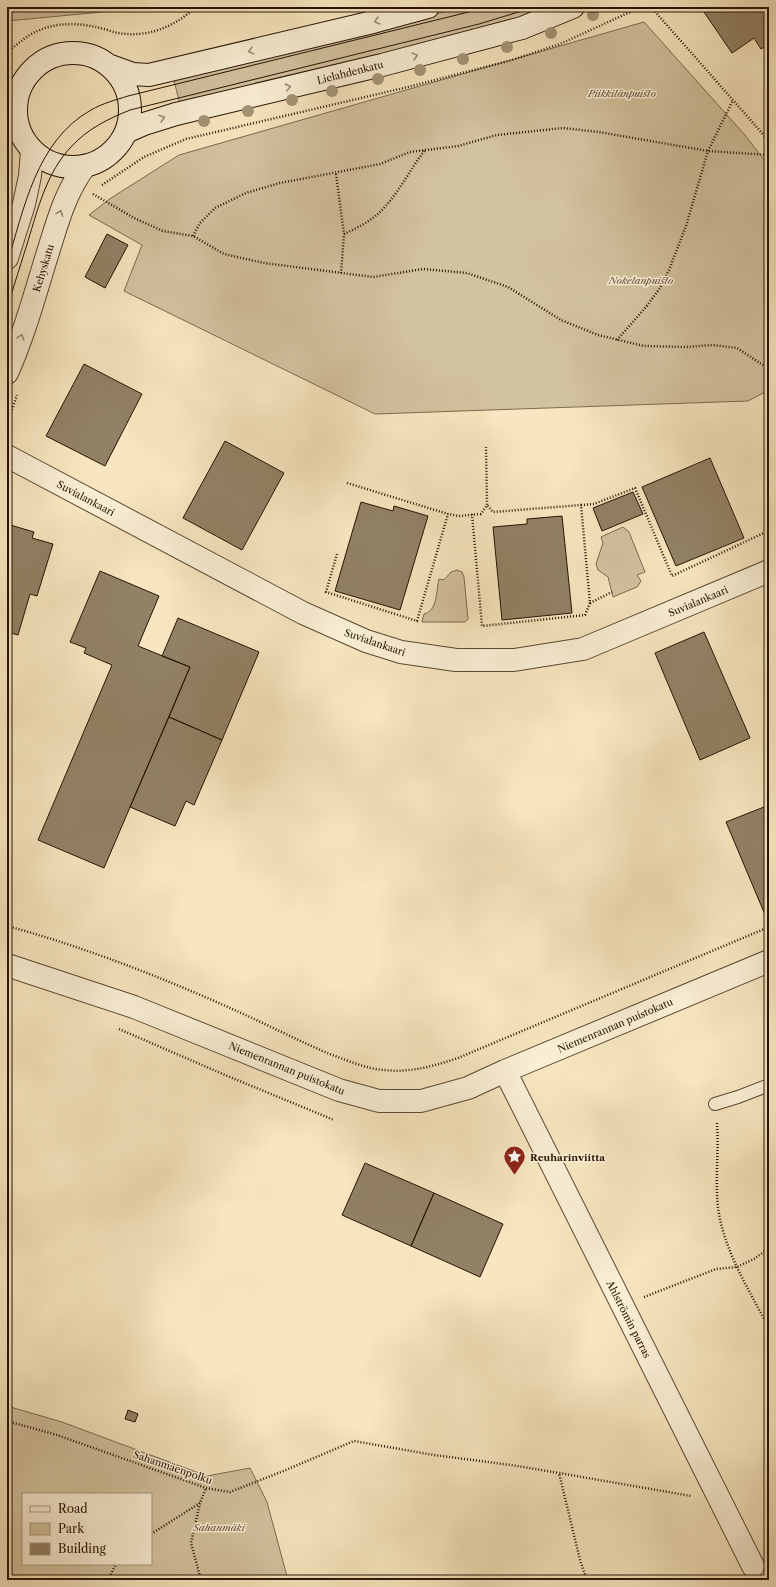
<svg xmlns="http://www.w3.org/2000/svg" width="776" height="1587" font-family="'Libre Caslon Text',serif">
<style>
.green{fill:#d3c29f;stroke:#7c6a52;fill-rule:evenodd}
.building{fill:#928165;stroke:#251304}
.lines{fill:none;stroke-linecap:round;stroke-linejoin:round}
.service-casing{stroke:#5a4833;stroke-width:14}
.minor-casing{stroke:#5a4833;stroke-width:24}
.tertiary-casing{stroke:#5a4833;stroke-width:24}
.secondary-casing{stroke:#251304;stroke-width:24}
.path{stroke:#251304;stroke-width:2.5;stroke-dasharray:1 2;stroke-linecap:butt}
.service{stroke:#faefd5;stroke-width:12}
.minor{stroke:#faefd5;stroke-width:22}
.tertiary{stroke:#faefd5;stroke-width:22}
.secondary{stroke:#faefd5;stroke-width:22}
.tram{stroke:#251304;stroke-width:1}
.tree{fill:#a59476}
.oneway{stroke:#9a8c77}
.labels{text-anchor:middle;stroke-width:3;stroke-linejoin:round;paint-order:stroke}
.street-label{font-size:10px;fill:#251304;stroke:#faefd5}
.park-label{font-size:10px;font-style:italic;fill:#62503a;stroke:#faefd5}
.poi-label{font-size:10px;font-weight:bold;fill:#251304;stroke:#faefd5;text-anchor:start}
</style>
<rect width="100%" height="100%" fill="#f7e6bf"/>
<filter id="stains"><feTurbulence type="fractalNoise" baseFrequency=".005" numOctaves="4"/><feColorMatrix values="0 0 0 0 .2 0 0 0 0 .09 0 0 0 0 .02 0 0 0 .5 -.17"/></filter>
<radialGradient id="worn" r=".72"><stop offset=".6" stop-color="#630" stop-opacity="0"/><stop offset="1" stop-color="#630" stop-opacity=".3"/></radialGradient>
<!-- green -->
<path class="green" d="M7 7H108L102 12 7 21Z
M464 7H556L528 18 180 104 173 77Z
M644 22 744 134 769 166V390L748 401 375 414 124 291 142 245 89 215 111 198 179 155Z
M623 527 629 532 645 572 637 575 641 581 637 587 613 597 608 577 598 570 596 564 603 543 601 537Z
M457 570 462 572 464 577 468 619 465 622H422L424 614C438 611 436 590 439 579L444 580 451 572Z
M7 1406 62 1422 207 1476 250 1468 267 1502 288 1580H7ZM23 1494H151V1564H23Z"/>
<!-- building -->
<path class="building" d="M711 7H769V44L761 49 754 38 732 53 704 12Z
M107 234 128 245 105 288 85 277Z
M84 364 142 394 105 466 46 436Z
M225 441 284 473 242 550 183 518Z
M710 458 744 538 676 566 642 487Z
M633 492 643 514 602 531 593 508Z
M361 502 393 511 394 506 428 516 400 610 335 591Z
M562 516 572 613 502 620 493 527 527 524V519Z
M7 524 34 532 32 538 53 544 37 596 30 594 18 635 7 632Z
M100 571 159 596 138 646 190 667 104 868 38 840 112 665 84 653 86 648 70 642Z
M178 618 259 652 222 740 169 717 190 667 162 656Z
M704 632 750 738 700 760 655 653Z
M169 717 222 740 194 805 186 801 175 826 130 807Z
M769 805V916L766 917 726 822Z
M365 1163 434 1193 411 1246 342 1215Z
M434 1193 503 1224 480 1277 411 1246Z
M128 1410 138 1414 135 1422 125 1419Z"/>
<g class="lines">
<defs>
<path id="service" d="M715 1104 738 1097 769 1085"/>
<path id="minor" d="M7 456 303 613 366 641 401 652 456 660H514L583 649 769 571
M7 965 134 1007 339 1090 379 1101H421L468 1088 505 1071 769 961
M505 1071 753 1566"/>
<path id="tertiary" d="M7 258 24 204 30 176 32 150
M7 373C25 333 36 290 49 249 58 220 66 191 85 166"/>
<path id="secondary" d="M16 110a57 57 0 1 1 114 0a57 57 0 1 1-114 0Z
M108 65 133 74 149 75 373 22 428 7
M126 132 144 124 176 114 382 65 522 28 573 7"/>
</defs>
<!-- service casing -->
<use href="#service" class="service-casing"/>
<!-- minor casing -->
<use href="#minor" class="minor-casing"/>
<!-- tertiary casing -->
<use href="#tertiary" class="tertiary-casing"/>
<!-- secondary casing -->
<use href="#secondary" class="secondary-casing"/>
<!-- path -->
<path class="path" d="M651 7 769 141
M7 52C17 45 28 34 40 30 58 22 81 23 100 28 106 29 112 32 118 33 148 38 174 27 196 7
M336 174 344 234 341 273
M102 185 144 157 186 139 408 87 512 60 560 44 641 7
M93 194 134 218 163 231 193 236 224 254 264 263 373 277 423 269 467 273 508 287 561 320 598 335 644 346 686 347 713 345 737 348 769 369
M344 234C357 228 371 221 381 211 399 193 410 169 425 150
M193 236 200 223 215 208 246 193 280 183 380 164 410 152 458 146 497 135 563 128 599 132 708 151 769 155
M617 340 646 307 660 288 669 270 686 226 708 151 733 100
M7 424 17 395
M347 483 448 514 459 516 481 514 487 505 486 447
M581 505 594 504 635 488 672 576 766 532
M472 514 482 626 585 615 590 603 581 505 493 512 487 505
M337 554 326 592 417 621 448 514
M590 603 612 592
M7 926C85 947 166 979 239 1012 270 1026 301 1042 332 1055 349 1061 367 1069 384 1070 410 1073 434 1066 458 1058L769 927
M119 1029 225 1075 334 1120
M717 1123C719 1151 715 1179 718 1208 724 1251 749 1290 769 1328
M644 1297 716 1269 737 1267 754 1259 769 1248
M7 1421 57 1435 206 1488 230 1492 281 1472 354 1441 434 1455 511 1465 559 1473
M151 1534 200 1503
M108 1580 116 1564
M201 1580 191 1543 200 1503 206 1488
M587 1580 580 1560 559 1473 691 1496"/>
<!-- service -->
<use href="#service" class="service"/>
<!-- minor -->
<use href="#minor" class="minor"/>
<!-- tertiary -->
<use href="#tertiary" class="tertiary"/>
<!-- secondary -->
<use href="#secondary" class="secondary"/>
<!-- tram -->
<path class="tram" d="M7 264C24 209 36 141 91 110 103 103 116 100 128 96L489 7
M7 308C14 286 21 263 28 241 38 208 47 172 71 147 87 129 108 119 130 110L479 24 535 7"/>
</g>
<!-- trees -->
<g class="tree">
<circle cx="593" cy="15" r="6"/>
<circle cx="551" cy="33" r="6"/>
<circle cx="507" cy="47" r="6"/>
<circle cx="463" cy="59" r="6"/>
<circle cx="420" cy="70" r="6"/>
<circle cx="378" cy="79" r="6"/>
<circle cx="332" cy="91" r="6"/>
<circle cx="292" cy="100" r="6"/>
<circle cx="248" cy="111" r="6"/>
<circle cx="204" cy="121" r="6"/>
</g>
<!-- one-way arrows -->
<defs><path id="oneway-chevron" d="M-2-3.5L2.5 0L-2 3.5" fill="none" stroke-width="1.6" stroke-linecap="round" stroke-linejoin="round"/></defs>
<g class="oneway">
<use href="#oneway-chevron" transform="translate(377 21) rotate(165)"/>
<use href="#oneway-chevron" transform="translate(251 51) rotate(167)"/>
<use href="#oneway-chevron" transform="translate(415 56) rotate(-15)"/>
<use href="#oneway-chevron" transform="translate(288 87) rotate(-13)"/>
<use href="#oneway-chevron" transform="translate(162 118) rotate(-17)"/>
<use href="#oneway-chevron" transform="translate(60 213) rotate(-69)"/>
<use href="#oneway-chevron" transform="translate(21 337) rotate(-72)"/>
</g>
<!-- icons -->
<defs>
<symbol id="sight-pin" viewBox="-11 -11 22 30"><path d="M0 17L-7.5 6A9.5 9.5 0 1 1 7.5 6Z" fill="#8f2418" stroke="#faefd5"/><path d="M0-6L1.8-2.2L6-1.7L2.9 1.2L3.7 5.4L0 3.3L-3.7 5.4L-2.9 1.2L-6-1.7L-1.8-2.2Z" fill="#fff"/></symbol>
</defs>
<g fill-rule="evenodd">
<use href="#sight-pin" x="502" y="1144" width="25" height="34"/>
</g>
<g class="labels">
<!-- street labels -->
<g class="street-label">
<text transform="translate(350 72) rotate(-14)" y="4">Lielahdenkatu</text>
<text transform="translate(43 268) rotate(-73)" y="4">Kehyskatu</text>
<text transform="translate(86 498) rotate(28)" y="4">Suvialankaari</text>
<text transform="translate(698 601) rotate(-23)" y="4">Suvialankaari</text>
<text transform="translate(375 642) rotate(19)" y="4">Suvialankaari</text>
<text transform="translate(615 1025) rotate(-23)" y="4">Niemenrannan puistokatu</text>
<text transform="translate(287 1068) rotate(22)" y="4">Niemenrannan puistokatu</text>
<text transform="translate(629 1319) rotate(63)" y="4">Ahlströmin parras</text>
<text transform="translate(173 1467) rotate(19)" y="4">Sahanmäenpolku</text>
</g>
<!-- park labels -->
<g class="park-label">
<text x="622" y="97">Piikkilänpuisto</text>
<text x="641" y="284">Nokelanpuisto</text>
<text x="219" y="1531">Sahanmäki</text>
</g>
<!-- poi labels -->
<g class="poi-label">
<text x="530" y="1161">Reuharinviitta</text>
</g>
</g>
<!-- margin -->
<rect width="776" height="1587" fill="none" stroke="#f7e6bf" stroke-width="24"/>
<rect x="8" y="8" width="760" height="1571" fill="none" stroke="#251304" stroke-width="2"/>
<rect x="12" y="12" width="752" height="1563" fill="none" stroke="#251304"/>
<!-- legend -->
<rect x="22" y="1493" width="130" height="72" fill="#faefd5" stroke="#a59781"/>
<rect x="30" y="1506" width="20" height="6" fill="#faefd5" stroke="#a59781"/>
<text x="58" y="1513" font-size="12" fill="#251304">Road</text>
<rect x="30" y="1523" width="20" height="12" fill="#d3c29f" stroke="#a59781"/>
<text x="58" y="1533" font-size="12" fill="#251304">Park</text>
<rect x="30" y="1543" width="20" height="12" fill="#928165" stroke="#a59781"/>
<text x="58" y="1553" font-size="12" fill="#251304">Building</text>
<rect width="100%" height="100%" filter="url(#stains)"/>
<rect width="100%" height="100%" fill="url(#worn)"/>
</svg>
